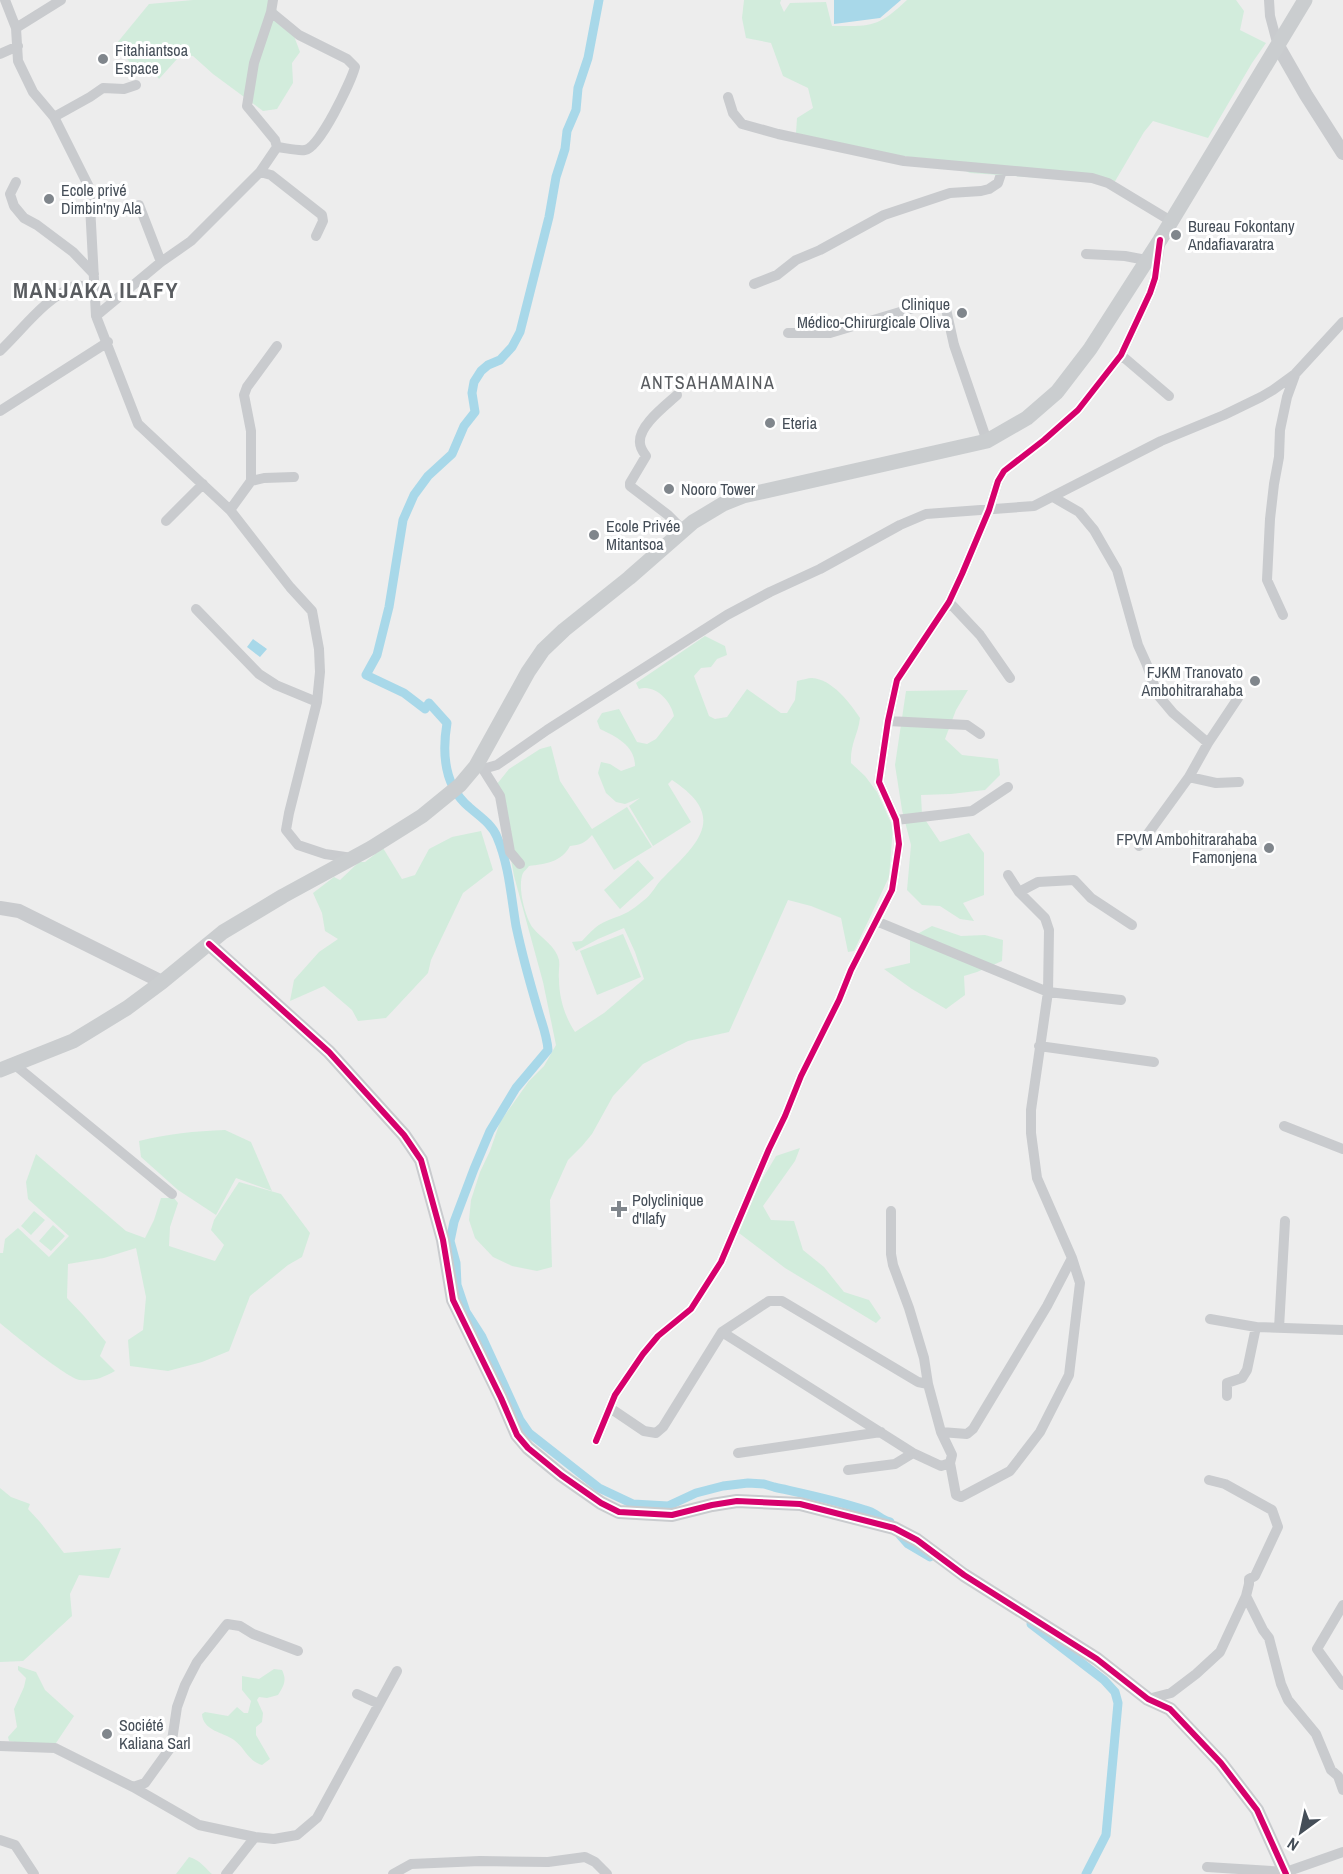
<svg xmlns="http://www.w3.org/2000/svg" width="1343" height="1874" font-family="'Archivo Narrow',sans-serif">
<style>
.green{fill:#d2ecdc}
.water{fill:#a8d8e9}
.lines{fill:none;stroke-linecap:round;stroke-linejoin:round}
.canal{stroke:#a8d8e9;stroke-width:9}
.minor{stroke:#c9cbce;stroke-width:10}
.tertiary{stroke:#c9cbce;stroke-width:14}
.secondary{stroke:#cacdcf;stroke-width:15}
.cycleway-casing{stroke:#fff;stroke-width:10}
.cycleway{stroke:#d6006c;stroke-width:6}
.poi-dot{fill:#80868c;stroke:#fff;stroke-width:2}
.labels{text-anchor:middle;stroke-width:6;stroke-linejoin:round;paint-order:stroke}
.poi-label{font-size:16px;fill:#454e58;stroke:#fff;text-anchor:start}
.neighbourhood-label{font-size:18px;letter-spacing:1.5px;fill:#595c60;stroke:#fff}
.district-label{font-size:22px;font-weight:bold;letter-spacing:1.5px;fill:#595c60;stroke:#fff}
</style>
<rect width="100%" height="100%" fill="#ededed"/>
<!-- green -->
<path class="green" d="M193 0H270L294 36 300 52 292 63 293 83 277 109 263 111 213 74 193 56 186 55 177 59 159 79 144 62 132 66 117 43 149 4Z
M744 0H781L780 3 784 12 790 3 826 2 832 26C872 26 877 28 907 0H1236L1244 11 1240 30 1266 43 1252 63 1208 138 1153 121 1144 132 1114 183 970 173 942 160 881 154 796 133 797 118 813 108 808 88 783 76 771 43 746 38 742 18Z
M705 636 725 646 727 655 717 659 711 667 701 668 694 676 709 716 715 719 727 717 747 689 781 713H787L795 700 797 681C802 680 808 678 812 678 832 679 850 703 860 718 858 735 850 744 851 763L865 776 877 792 893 827 889 877 854 951 848 952 841 918 811 906 788 900 729 1032 688 1041 643 1064 613 1096 592 1134 582 1146 568 1160 550 1200 552 1267 537 1271 512 1266 493 1257 475 1238 469 1220 471 1200 480 1172 490 1151 500 1122 529 1081 544 1066 556 1045 543 982 514 876 497 784 509 769 540 749 551 746 560 781 592 829 627 807 652 847 614 870 592 835C585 843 580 845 570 846 562 862 545 864 529 866 527 869 524 871 523 873 517 886 525 917 533 928 541 938 556 946 559 960 560 966 558 973 559 979 559 998 565 1017 575 1032L604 1013 644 979 635 952 624 928 598 939 576 951 572 942 582 941C586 937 590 932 595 928 604 920 617 918 628 912 633 909 638 905 643 901 652 895 656 884 664 877 700 842 727 816 672 780L668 784 691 822 653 846 629 806 640 798 625 804 616 802 606 793 598 773 601 762 610 764 621 771 635 766C635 746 617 737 600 729L597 721 602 713 619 709 637 742 647 744 656 739 674 716C671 701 655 684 639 689L636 683Z
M968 690 956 710 945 739 962 755 998 759 1000 775 985 790 951 794 921 795 922 815 940 842 969 833 984 853V895L963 903 974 921 960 919 940 906 922 905 907 890 911 845 902 810 895 765 906 691Z
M481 831 493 870 463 893 431 960 428 973 386 1018 358 1021 352 1010 324 986 290 1001 294 980 319 952 338 939 325 931 322 913 313 893 334 877 340 880 359 862H365L383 848 402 879 415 875 429 849 452 837Z
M638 860 654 878 620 909 604 890Z
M932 926 961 936 985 935 1003 940 1002 961 977 972 964 976 965 995 946 1009 912 989 884 969 910 963V938Z
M623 934 641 977 597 995 580 951Z
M225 1130 251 1142 272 1191 236 1178 216 1215 178 1190 141 1157 139 1141C167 1134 195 1131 225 1130Z
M800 1148 795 1161 763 1206 771 1220 794 1221 803 1250 824 1267 844 1292 869 1300 881 1318 876 1323 785 1268 735 1230 745 1208 776 1156Z
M36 1154 126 1231 145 1238 154 1220 161 1198H174L178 1203 170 1227 169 1246 215 1261 224 1245 211 1230 214 1220 239 1182 281 1194 310 1233 302 1257 288 1265 250 1296 229 1351 202 1362 168 1371 130 1366 128 1340 143 1330 146 1297 136 1248 104 1258 68 1264 67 1298 84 1316 106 1342 100 1356 115 1371C102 1378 95 1381 80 1380 67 1378 13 1334 0 1323V1253H3L5 1239 18 1228 49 1257 69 1236 28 1199 26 1182Z
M34 1211 45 1220 31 1235 21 1226Z
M53 1225 65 1236 51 1251 39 1241Z
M0 1488 11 1497 30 1504 28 1509 40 1522 64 1553 121 1548 109 1578 79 1575 70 1594 72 1616 23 1661 0 1662Z
M18 1666 36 1672 45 1690 74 1716 56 1743 31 1745 9 1741 8 1737 17 1727 14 1709 24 1687 26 1678 18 1670Z
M274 1669 282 1670C287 1680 284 1686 278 1695L267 1698 259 1697 257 1700 263 1713 262 1722 256 1727V1735L270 1759 262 1765C248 1761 245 1748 234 1740 223 1732 203 1731 202 1714L205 1712 228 1716 237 1707 244 1713H248L251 1701 242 1690V1676L259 1679Z
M189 1857C200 1860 204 1867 212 1874H176Z"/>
<!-- water -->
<path class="water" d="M834 0H901L880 18 834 24Z
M253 639 267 649 260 657 247 647Z"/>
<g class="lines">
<!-- canal -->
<path class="canal" d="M599 0 588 58 578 88 576 110 567 131 565 149 556 177 549 217 520 332 512 347 500 360 488 365 481 371 474 382 472 393 475 412 464 426 452 454 428 476 414 495 403 520 389 607 377 655 366 675 404 693 425 709 429 703 447 723C442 753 444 786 469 807 479 816 492 824 497 837 509 865 511 896 516 926 522 954 530 983 538 1010 542 1024 547 1035 548 1050L516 1088 490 1131 474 1169 454 1222 450 1241 456 1263 457 1285 466 1312 482 1337 520 1420 529 1433 599 1488 633 1504 668 1506 696 1493 723 1486 748 1483 764 1484 774 1487C805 1494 835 1500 865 1510 875 1512 881 1520 890 1522
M900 1535 908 1544 930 1557
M1031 1624 1104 1680 1115 1692 1118 1703 1106 1835 1086 1874"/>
<!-- minor -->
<path class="minor" d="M5 0 16 28 18 61 33 92 54 117 89 187 96 316 138 424 230 510 290 587 312 611 319 649 320 672 317 702 289 813 286 830 298 845 325 854 352 858
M1269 0 1270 16 1278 46
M271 12 299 35 347 59 355 67C351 81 320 148 305 150 297 151 286 148 277 147
M16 28 61 0
M0 54 18 46
M728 97 733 113 742 124 778 134 904 161 1092 178 1108 183 1171 221
M54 117 90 97 103 88 124 89 136 85
M260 172 277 147 275 140 247 106 254 63 271 12 273 0
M16 182 10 194 14 206 24 218 37 225 73 252 94 274
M139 205 161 262
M1086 254 1125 256 1146 260
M754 284 777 275 796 260 820 250 884 215 950 193 981 191 989 189 998 183 1002 171
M96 316 161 262 191 241 260 172 271 175 322 215 323 221 316 236
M788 333H830L930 303H939L946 309 954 345 987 441
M0 351C26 326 43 300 76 285L94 289
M1121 355 1169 396
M677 395C665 406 638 426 640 443 640 448 643 452 646 456L630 483V486L668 515 683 530
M0 411 108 342
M251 481V431L244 395 247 387 277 346
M1053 497 1079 512 1094 530 1117 570 1138 645 1147 665 1157 694 1173 713 1208 743 1189 777 1139 846
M230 510 251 481 264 478 294 477
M166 521 203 484
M949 602 980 635 1010 678
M196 609 259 674 276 685 317 702
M1283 615 1267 580 1270 519 1274 484 1279 457 1280 430 1287 397 1295 375
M888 721 967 725 980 734
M1208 743 1238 698
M476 766 483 769 497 765 547 730 727 615 770 592 820 569 900 525 926 514 1034 506 1161 441 1224 415 1261 397 1273 390 1295 374 1343 322
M483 769 500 796 510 852 520 864
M1189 777 1216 783 1239 782
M896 820 972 811 1008 787
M1019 892 1038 882 1074 880 1091 898 1132 925
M876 921 1048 992 1121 1000
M1039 1046 1154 1062
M15 1065 172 1194
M1284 1126 1343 1149
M1210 1319 1256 1327 1343 1330
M1279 1328 1285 1221
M722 1332 913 1453 941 1466 950 1463 952 1455 941 1432 928 1384 924 1358 909 1308 893 1265 891 1254V1211
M1227 1396V1383L1242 1378 1247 1370 1256 1327
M610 1408 644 1431 656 1433 663 1427 722 1332 769 1301H782L918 1382 928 1384
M941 1432 967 1434 973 1429 1047 1306 1072 1258 1037 1178 1031 1133V1110L1048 992 1049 930 1045 918 1019 892 1008 875
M596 1441 615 1395 643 1354 658 1336 691 1309 721 1262 769 1149 785 1116 801 1076 839 1000 851 970 892 890 899 844 896 820 879 782 888 721 897 680 949 602 962 574 989 510 998 481 1004 471 1044 440 1078 410 1121 355 1150 293 1155 278 1160 243
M738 1453 881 1432
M950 1463 956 1495 961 1497 1010 1471 1040 1432 1069 1375 1080 1283 1072 1258
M848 1470 895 1464 913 1453
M1209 1480 1225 1484 1272 1510 1278 1527 1255 1576 1249 1579V1584L1246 1596 1263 1630 1269 1638 1281 1684 1288 1700 1316 1734 1331 1770 1338 1776 1343 1790
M1343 1605 1317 1649 1343 1685
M357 1694 379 1704
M1148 1699 1171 1693 1196 1674 1220 1652 1246 1596
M0 1746 55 1748 133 1787 199 1825 255 1837 274 1839 297 1835 317 1818 397 1671
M133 1787 145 1783 171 1747 177 1707 185 1685 197 1662 227 1624 240 1626 253 1634 298 1651
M0 1840 15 1845 34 1874
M1207 1867 1286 1872 1343 1852
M226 1874 255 1837
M393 1874 411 1864 480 1861 548 1862 585 1857 595 1862 607 1874"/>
<!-- tertiary -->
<path class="tertiary" d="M1278 46 1306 95 1343 153
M0 908 19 911 162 982
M209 944 329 1052 404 1135 421 1160 443 1240 453 1300 501 1398 517 1435 528 1448 561 1475 601 1503 619 1512 672 1515 712 1505 737 1501 800 1504 894 1528 917 1540 964 1575 1097 1659 1148 1699 1170 1709 1221 1763 1257 1810 1286 1874"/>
<!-- secondary -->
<path class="secondary" d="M0 1070 73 1041 127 1008 162 982 223 932 283 896 371 848 422 816 460 785 476 766 528 672 543 650 564 630 629 578 693 522 723 504 743 496 987 441 1027 418 1057 392 1090 349 1160 240 1305 0"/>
<defs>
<path id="cycleway" d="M209 944 329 1052 404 1135 421 1160 443 1240 453 1300 501 1398 517 1435 528 1448 561 1475 601 1503 619 1512 672 1515 712 1505 737 1501 800 1504 894 1528 917 1540 964 1575 1097 1659 1148 1699 1170 1709 1221 1763 1257 1810 1286 1874
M596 1441 615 1395 643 1354 658 1336 691 1309 721 1262 769 1149 785 1116 801 1076 839 1000 851 970 892 890 899 844 896 820 879 782 888 721 897 680 949 602 962 574 989 510 998 481 1004 471 1044 440 1078 410 1121 355 1150 293 1155 278 1160 240"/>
</defs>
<!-- cycleway casing -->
<use href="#cycleway" class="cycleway-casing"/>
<!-- cycleway -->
<use href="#cycleway" class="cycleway"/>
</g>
<!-- markers -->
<g class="poi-dot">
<circle cx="103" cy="59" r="6"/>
<circle cx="49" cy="199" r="6"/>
<circle cx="1176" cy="235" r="6"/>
<circle cx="962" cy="313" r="6"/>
<circle cx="770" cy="423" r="6"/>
<circle cx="669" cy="489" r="6"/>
<circle cx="594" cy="535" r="6"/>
<circle cx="1255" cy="681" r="6"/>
<circle cx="1269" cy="848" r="6"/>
<path d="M616 1200h6v6h6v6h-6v6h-6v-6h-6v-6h6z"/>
<circle cx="107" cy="1734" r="6"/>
</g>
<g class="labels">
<!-- poi labels -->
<g class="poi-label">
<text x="115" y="56">Fitahiantsoa<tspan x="115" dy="18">Espace</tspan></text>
<text x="61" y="196">Ecole privé<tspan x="61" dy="18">Dimbin'ny Ala</tspan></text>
<text x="1188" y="232">Bureau Fokontany<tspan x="1188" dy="18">Andafiavaratra</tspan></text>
<text x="950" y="310" text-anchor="end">Clinique<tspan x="950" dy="18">Médico-Chirurgicale Oliva</tspan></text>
<text x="782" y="429">Eteria</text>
<text x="681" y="495">Nooro Tower</text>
<text x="606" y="532">Ecole Privée<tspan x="606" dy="18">Mitantsoa</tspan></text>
<text x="1243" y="678" text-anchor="end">FJKM Tranovato<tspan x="1243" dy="18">Ambohitrarahaba</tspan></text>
<text x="1257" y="845" text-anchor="end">FPVM Ambohitrarahaba<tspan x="1257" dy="18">Famonjena</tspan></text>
<text x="632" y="1206">Polyclinique<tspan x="632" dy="18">d'Ilafy</tspan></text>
<text x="119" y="1731">Société<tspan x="119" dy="18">Kaliana Sarl</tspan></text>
</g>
<!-- neighbourhood labels -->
<g class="neighbourhood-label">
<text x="708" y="389">ANTSAHAMAINA</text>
</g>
<!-- district labels -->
<g class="district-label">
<text x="96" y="298">MANJAKA ILAFY</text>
</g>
</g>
<!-- north arrow -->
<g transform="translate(1301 1832) rotate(213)" stroke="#ffffff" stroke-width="4.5" paint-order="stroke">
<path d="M0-4.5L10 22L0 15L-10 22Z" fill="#454e58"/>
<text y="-9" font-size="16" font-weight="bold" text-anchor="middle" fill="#454e58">N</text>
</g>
</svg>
